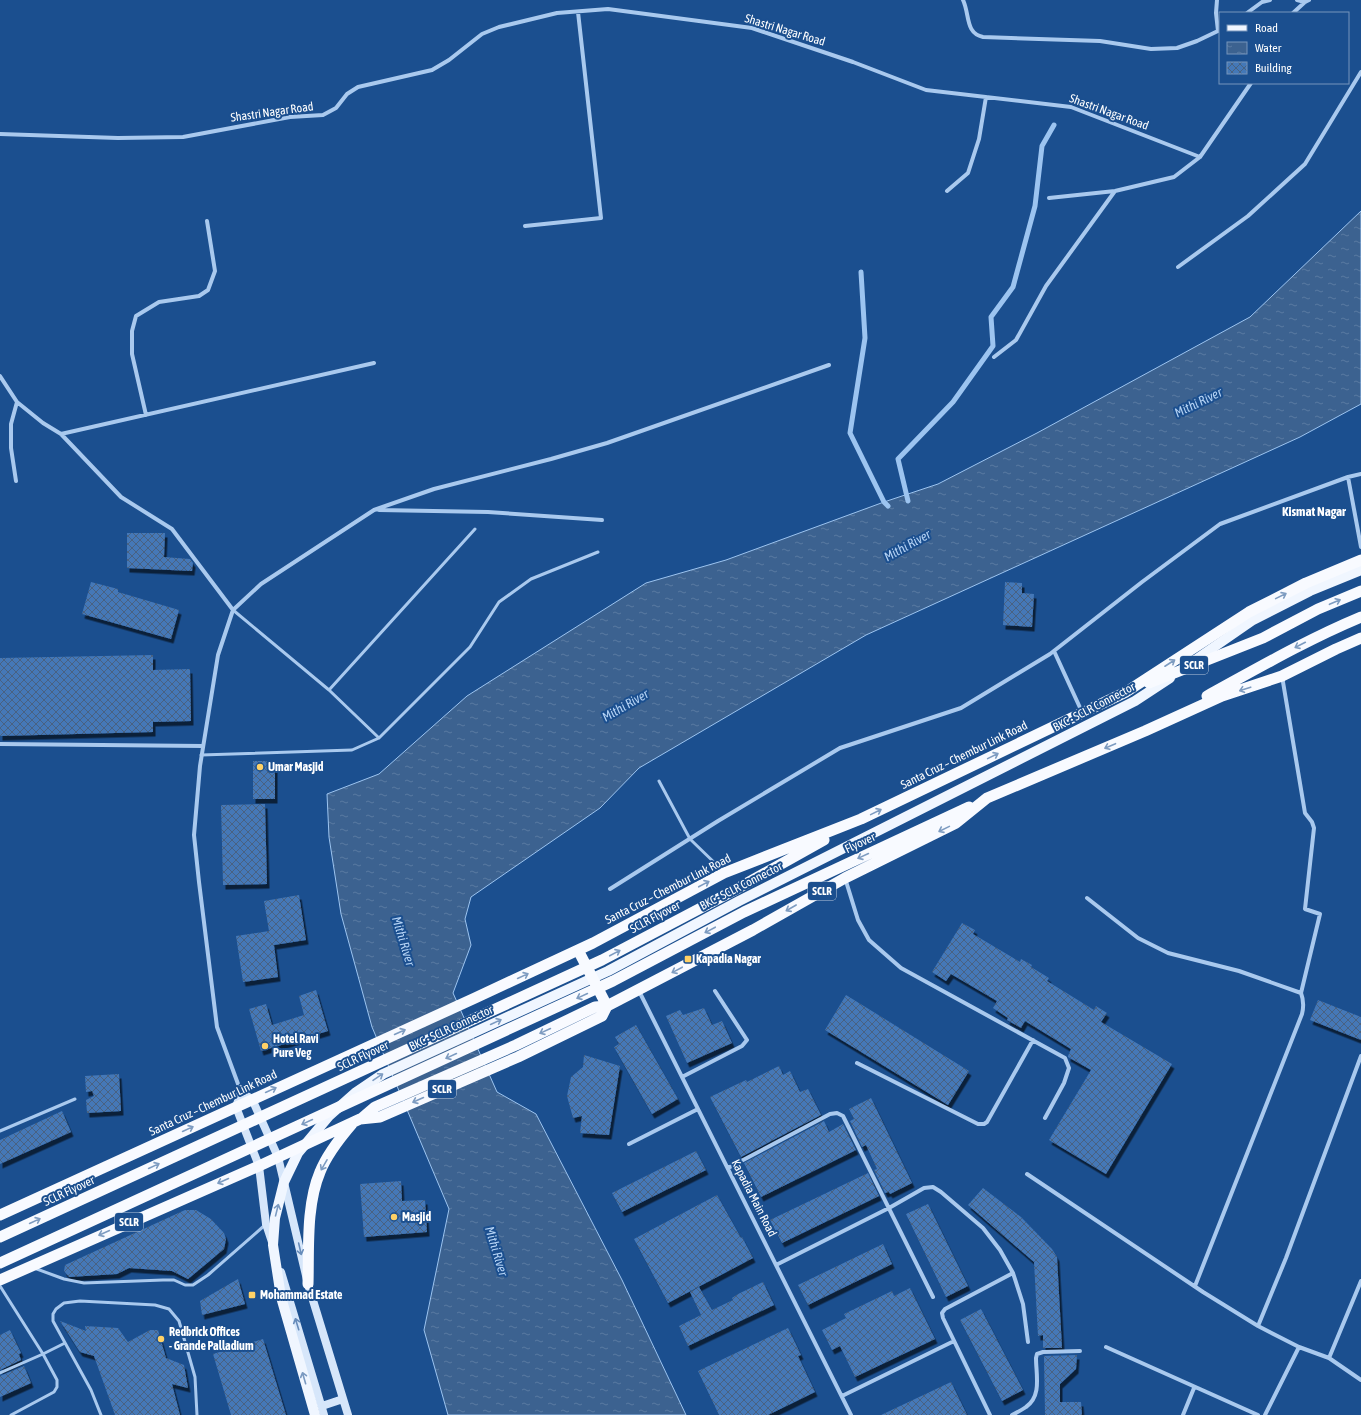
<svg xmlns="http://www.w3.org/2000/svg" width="1361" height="1415" font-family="'Asap Condensed',sans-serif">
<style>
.water{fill:url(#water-ripples);stroke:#9cc4f0}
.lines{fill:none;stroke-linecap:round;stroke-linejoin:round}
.stream{stroke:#9cc4f0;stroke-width:5}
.building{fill:url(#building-cross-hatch);filter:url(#shadow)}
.service{stroke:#a9c9ee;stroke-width:3}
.minor{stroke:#a9c9ee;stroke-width:4}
.secondary{stroke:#d6e6fa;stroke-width:8}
.primary{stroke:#f0f6ff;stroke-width:10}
.trunk{stroke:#f8faff;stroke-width:11}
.oneway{stroke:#7e9cc1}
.oneway2{stroke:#7b9ac1}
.oneway3{stroke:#668bba}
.poi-dot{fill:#ffd166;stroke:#1b4f8f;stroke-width:1.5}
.labels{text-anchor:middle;stroke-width:4;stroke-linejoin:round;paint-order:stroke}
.shield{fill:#1b4f8f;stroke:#bbcadd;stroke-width:1}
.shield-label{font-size:11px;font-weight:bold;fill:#fff}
.street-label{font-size:12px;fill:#fff;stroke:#1b4f8f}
.poi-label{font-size:12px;font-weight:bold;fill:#fff;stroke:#1b4f8f;text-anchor:start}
.water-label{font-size:13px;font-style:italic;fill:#b5d3f5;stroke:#1b4f8f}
.neighbourhood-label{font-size:13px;font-weight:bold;fill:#fff;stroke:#1b4f8f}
</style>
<defs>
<pattern id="water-ripples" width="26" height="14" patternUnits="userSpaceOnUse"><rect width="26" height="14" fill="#3c6290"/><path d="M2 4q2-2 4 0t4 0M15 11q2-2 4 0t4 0" fill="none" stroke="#597aa1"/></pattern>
<pattern id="building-cross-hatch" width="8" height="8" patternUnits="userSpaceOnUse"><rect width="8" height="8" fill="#4478b7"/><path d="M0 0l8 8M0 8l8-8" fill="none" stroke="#486282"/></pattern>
<filter id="shadow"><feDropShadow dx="2.5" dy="4.5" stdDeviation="0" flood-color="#0009"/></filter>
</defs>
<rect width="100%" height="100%" fill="#1b4f8f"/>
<!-- water -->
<path class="water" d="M1361 211V404L1300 437 866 635 639 768 600 808 471 897 465 919 471 945 453 993 497 1092 536 1114 622 1280 686 1415H448L424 1330 449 1209 372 1027 341 914 329 837 327 794 379 774 467 696 646 583 726 560 884 502 938 484 1037 433 1250 317Z"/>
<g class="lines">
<!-- stream -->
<path class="stream" d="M861 272 865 338 850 433 884 502 888 506
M908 501 898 459 953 402 993 346 991 317 1013 287 1035 206 1042 146 1054 125"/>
</g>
<!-- building -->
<path class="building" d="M127 533H165L164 557 190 559 193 563 192 571 127 568Z
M91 582 118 589V592L179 610 171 639 82 614Z
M1005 582 1022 583V593L1034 594 1032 627 1003 625Z
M153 655V670L190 669 191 721 153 722V732L0 736V658Z
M253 761H275V799H253Z
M265 804 267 884 223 885 221 805Z
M299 895 306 940 274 945 278 977 243 982 236 936 269 931 264 901Z
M962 923 975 930 973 934 1020 962 1021 959 1032 965 1031 967 1049 978 1047 981 1094 1010 1096 1006 1107 1013 1101 1022 1172 1064 1106 1174 1049 1140 1091 1070 1068 1057V1056L1071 1049 1025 1021 1021 1028 1007 1020 1008 1018 993 1008 997 1001 951 974 946 981 932 972Z
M316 990 328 1031 261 1051 249 1009 266 1004 272 1025 304 1015 299 996Z
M846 995 969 1071 948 1105 825 1030Z
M1318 1000 1361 1017V1040L1310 1020Z
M704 1008 712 1025 722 1021 732 1043 687 1063 666 1016 680 1010 683 1015Z
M636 1025 678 1099 652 1114 614 1047 619 1044 615 1037Z
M584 1055 620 1066 609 1135 580 1133 582 1116 573 1118 567 1096 571 1077 583 1067Z
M779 1066 783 1075 790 1071 800 1092 808 1089 821 1115 741 1157 710 1097 746 1080 747 1082Z
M119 1074 121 1111 87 1113 86 1100 94 1096 92 1091 86 1092 85 1076Z
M871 1098 912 1183 890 1194 889 1192 885 1193 874 1170 877 1169 866 1145 862 1147 850 1121 854 1119 849 1109Z
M62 1111 71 1132 0 1164V1140Z
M824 1121 829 1132 843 1124 856 1150 761 1197 744 1163Z
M696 1151 706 1170 622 1212 612 1193Z
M868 1173 879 1196 782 1243 770 1220Z
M401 1181 402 1201 425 1200 427 1232 364 1237 360 1184Z
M983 1188 1021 1217 1052 1249 1057 1257 1062 1348H1043V1335L1038 1336 1034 1262 968 1205Z
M717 1195 741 1238 742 1237 753 1258 668 1303 634 1239Z
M928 1204 968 1286 946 1297 906 1214Z
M185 1210H196L211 1219 224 1233 226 1239 224 1249 188 1279 172 1271 129 1268 117 1274 69 1277 64 1271 65 1265Z
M883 1244 892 1264 808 1305 798 1285Z
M238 1279 245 1304 202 1315 200 1301Z
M763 1282 774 1305 688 1346 679 1326 701 1315 690 1292 699 1287 712 1310 733 1300 732 1298 738 1294Z
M910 1288 935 1339 855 1377 840 1346 832 1350 822 1330 846 1318 844 1314 892 1291 894 1296Z
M981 1309 1023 1390 1002 1401 960 1320Z
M60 1321 86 1331 85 1326 118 1328 128 1342 150 1330H158L166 1358 184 1365 188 1388 172 1384 180 1415H115L94 1356 80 1352Z
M788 1328 801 1355 798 1356 815 1392 768 1415H719L698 1371Z
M10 1330 21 1353 19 1354 21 1360 0 1370V1335Z
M263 1339 286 1415H231L213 1354Z
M1077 1355 1076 1369 1060 1384V1402H1081L1082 1415H1045L1044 1356Z
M24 1366 31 1383 0 1397V1376Z
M951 1382 967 1415H881Z"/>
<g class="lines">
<!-- service -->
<path class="service" d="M233 610 329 690 379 738
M329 690 475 529
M201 755 352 750 379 738 470 647 499 602 531 579 598 552
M659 781 690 839 722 870
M0 1131 75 1099
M34 1268 64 1279 84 1283 163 1280H174L185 1285H193L208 1275 265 1225
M0 1286 43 1354 0 1373
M11 1415 54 1392 57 1387V1380L43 1354 65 1343
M101 1415 91 1390 53 1321V1314L56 1309 64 1303 80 1301 155 1305 169 1309 179 1321 195 1377 197 1415"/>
<!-- minor -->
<path class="minor" d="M963 0C970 15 965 33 983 37L1100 41 1151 49 1177 48 1197 41 1220 30
M1217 0 1216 13 1218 31
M1297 0 1305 2
M1247 13 1262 2 1270 0
M1293 13 1305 2 1309 0
M0 134 118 138 183 137 290 117 323 115 336 108 347 94 358 87 432 70 449 60 482 34 499 27 557 13 608 9 752 28 853 62 926 90 1071 107 1200 157
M947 191 968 173 979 139 986 97
M1049 198 1115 191 1174 177 1200 157 1251 83
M525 226 601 218 578 12
M1178 267 1248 216 1305 164 1361 72
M994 357 1016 340 1046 286 1115 191
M0 376 17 402 43 423 61 434 121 497 172 529 233 610
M146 415 132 354V331L136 316 159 302 199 296 208 290 215 271 207 221
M61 434 374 363
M1348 477 1361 547
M16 481 11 448V424L17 402
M379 510 488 512 602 520
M1054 651 1082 712
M1282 676 1305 813 1312 822 1314 828 1305 909 1320 914 1301 993
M0 744 203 746
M845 878 858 920 869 940 901 968 1065 1058 1069 1068 1064 1083 1045 1118
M610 889 718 821 840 748 961 708 1050 654 1142 582 1220 524 1348 477 1361 474
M1087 898 1138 938 1168 953 1239 971 1301 993C1304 1001 1304 1006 1302 1014L1195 1286
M639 991 851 1415
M857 1063 978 1124H984L987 1122 1033 1040
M682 1077 742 1046 747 1040 715 991
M241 1092 217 1027 199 882 194 835 200 766 218 655 233 610 261 584 374 510 434 489 551 459 607 443 829 365
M629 1144 698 1109
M728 1168 830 1114 837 1113 843 1116 933 1297
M1027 1174 1203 1292 1258 1326 1299 1347 1329 1358 1361 1380
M776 1265 889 1208 924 1188 933 1187 941 1192 983 1228 1000 1250 1013 1273 1023 1304 1028 1342
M1258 1326 1286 1258 1361 1056
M1106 1347 1258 1415
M1329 1358 1361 1281
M842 1396 954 1341
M990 1415 943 1318 942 1313 945 1309 1013 1273
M1012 1415C1016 1413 1022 1410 1026 1407 1042 1396 1036 1375 1036 1358L1037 1354 1043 1352 1080 1351
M1183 1415 1194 1388
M1265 1415 1299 1347"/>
<!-- secondary -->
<path class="secondary" d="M272 1242 266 1224 259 1166 236 1107 241 1092 252 1099 278 1157 308 1284 348 1415
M281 1272 324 1415
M322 1406 343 1399"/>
<!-- primary -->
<path class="primary" d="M1188 665 1253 620 1310 591 1361 570
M315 1415 281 1297 273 1245 275 1218 284 1182 298 1153 329 1116 355 1093 383 1074 608 971 739 901 1135 701 1170 678"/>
<!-- trunk -->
<path class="trunk" d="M1149 683 1263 638 1318 609 1361 591
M1207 696C1258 668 1308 639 1361 617
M361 1119 375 1107 516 1045 595 1007 607 1006 578 950
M0 1215 475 998 593 943 724 873 861 819 1126 692 1249 612 1306 583 1361 560
M0 1237 602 960 733 891 824 840
M0 1263 613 981 744 912 969 807
M0 1280 259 1166 360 1119 380 1117 518 1057 602 1016 607 1006 753 930 845 878 956 823 987 798 1145 731 1222 696 1282 676 1336 649 1361 638
M308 1284C309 1249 306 1205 320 1172 327 1154 340 1138 352 1124"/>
</g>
<!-- one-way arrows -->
<defs><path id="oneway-shaft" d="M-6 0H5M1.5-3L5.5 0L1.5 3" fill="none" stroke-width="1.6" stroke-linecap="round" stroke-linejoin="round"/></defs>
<g class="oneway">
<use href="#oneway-shaft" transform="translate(1281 596) rotate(-26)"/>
<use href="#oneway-shaft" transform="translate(1335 602) rotate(-23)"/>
<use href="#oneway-shaft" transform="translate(1300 645) rotate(153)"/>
<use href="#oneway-shaft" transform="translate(1170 663) rotate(-33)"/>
<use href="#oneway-shaft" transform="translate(1245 689) rotate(162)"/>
<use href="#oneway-shaft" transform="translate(1110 746) rotate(157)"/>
<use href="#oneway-shaft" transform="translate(993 756) rotate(-26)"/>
<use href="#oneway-shaft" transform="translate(876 812) rotate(-26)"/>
<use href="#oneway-shaft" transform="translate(944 829) rotate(154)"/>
<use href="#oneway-shaft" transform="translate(863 856) rotate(155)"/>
<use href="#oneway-shaft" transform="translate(704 884) rotate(-28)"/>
<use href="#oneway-shaft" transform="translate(791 908) rotate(150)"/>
<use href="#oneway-shaft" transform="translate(710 930) rotate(152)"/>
<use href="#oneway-shaft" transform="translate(615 953) rotate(-28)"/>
<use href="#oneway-shaft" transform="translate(677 970) rotate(152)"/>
<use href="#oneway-shaft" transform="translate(523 976) rotate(-25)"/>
<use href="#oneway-shaft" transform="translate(582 996) rotate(155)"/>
<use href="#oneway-shaft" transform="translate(545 1031) rotate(155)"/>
<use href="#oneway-shaft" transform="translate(400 1032) rotate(-24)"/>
<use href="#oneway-shaft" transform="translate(451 1056) rotate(155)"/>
<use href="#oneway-shaft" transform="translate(271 1090) rotate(-25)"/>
<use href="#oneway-shaft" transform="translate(418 1100) rotate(156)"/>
<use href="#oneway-shaft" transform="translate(307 1122) rotate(155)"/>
<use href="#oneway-shaft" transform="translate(188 1129) rotate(-25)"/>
<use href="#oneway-shaft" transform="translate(324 1165) rotate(120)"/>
<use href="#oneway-shaft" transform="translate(154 1166) rotate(-25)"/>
<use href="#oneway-shaft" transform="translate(223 1181) rotate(156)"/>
<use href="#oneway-shaft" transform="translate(35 1221) rotate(-25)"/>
<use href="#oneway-shaft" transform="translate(104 1233) rotate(156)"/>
</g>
<g class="oneway2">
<use href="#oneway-shaft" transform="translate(496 1022) rotate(-25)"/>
<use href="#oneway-shaft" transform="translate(378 1077) rotate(-34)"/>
<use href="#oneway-shaft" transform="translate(277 1210) rotate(-76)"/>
<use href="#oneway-shaft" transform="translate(304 1378) rotate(-106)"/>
</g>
<g class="oneway3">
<use href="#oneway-shaft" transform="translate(300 1249) rotate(77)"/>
<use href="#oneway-shaft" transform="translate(297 1324) rotate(-107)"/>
</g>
<!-- markers -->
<g class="poi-dot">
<circle cx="260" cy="767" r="4"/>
<rect x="684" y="955" width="8" height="8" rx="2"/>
<circle cx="265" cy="1046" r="4"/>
<circle cx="394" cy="1217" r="4"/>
<rect x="248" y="1291" width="8" height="8" rx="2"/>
<circle cx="161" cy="1339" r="4"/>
</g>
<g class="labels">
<!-- shield labels -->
<g class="shield">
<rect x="1180" y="656" width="28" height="18" rx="3"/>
<rect x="808" y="882" width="28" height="18" rx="3"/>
<rect x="428" y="1080" width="28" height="18" rx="3"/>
<rect x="115" y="1213" width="28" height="18" rx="3"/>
</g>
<g class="shield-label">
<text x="1194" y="669">SCLR</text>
<text x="822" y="895">SCLR</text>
<text x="442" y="1093">SCLR</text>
<text x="129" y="1226">SCLR</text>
</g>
<!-- street labels -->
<g class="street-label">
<text transform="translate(785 30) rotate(17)" y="4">Shastri Nagar Road</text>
<text transform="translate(272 112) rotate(-8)" y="4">Shastri Nagar Road</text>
<text transform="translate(1109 112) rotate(20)" y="4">Shastri Nagar Road</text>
<text transform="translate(1094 707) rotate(-28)" y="4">BKC - SCLR Connector</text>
<text transform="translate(964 755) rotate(-26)" y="4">Santa Cruz – Chembur Link Road</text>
<text transform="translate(860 843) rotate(-25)" y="4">Flyover</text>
<text transform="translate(741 886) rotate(-27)" y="4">BKC - SCLR Connector</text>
<text transform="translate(668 889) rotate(-27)" y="4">Santa Cruz – Chembur Link Road</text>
<text transform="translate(655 917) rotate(-28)" y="4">SCLR Flyover</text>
<text transform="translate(451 1028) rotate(-25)" y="4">BKC - SCLR Connector</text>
<text transform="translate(363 1056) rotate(-25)" y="4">SCLR Flyover</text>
<text transform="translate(213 1103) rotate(-25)" y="4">Santa Cruz – Chembur Link Road</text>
<text transform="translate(69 1191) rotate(-25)" y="4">SCLR Flyover</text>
<text transform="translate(754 1198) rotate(63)" y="4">Kapadia Main Road</text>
</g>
<!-- poi labels -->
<g class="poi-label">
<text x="268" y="771">Umar Masjid</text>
<text x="696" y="963">Kapadia Nagar</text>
<text x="273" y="1043">Hotel Ravi<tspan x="273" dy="14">Pure Veg</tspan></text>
<text x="402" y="1221">Masjid</text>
<text x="260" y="1299">Mohammad Estate</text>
<text x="169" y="1336">Redbrick Offices<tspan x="169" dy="14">- Grande Palladium</tspan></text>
</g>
<!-- water labels -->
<g class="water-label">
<text transform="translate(1198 402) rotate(-26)" y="5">Mithi River</text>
<text transform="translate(907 545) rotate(-29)" y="5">Mithi River</text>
<text transform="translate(625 705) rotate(-30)" y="5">Mithi River</text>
<text transform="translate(404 941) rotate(73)" y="5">Mithi River</text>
<text transform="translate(497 1251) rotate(73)" y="5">Mithi River</text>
</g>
<!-- neighbourhood labels -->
<g class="neighbourhood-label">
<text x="1314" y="516">Kismat Nagar</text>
</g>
</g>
<!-- legend -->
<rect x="1219" y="12" width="130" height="72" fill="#1b4f8f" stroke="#7695bc"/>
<rect x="1227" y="25" width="20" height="6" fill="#f0f6ff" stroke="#7695bc"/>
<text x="1255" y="32" font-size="12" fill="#ffffff">Road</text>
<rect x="1227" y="42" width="20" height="12" fill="url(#water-ripples)" stroke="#7695bc"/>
<text x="1255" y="52" font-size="12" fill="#ffffff">Water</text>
<rect x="1227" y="62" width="20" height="12" fill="url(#building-cross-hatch)" stroke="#7695bc"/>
<text x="1255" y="72" font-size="12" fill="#ffffff">Building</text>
</svg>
